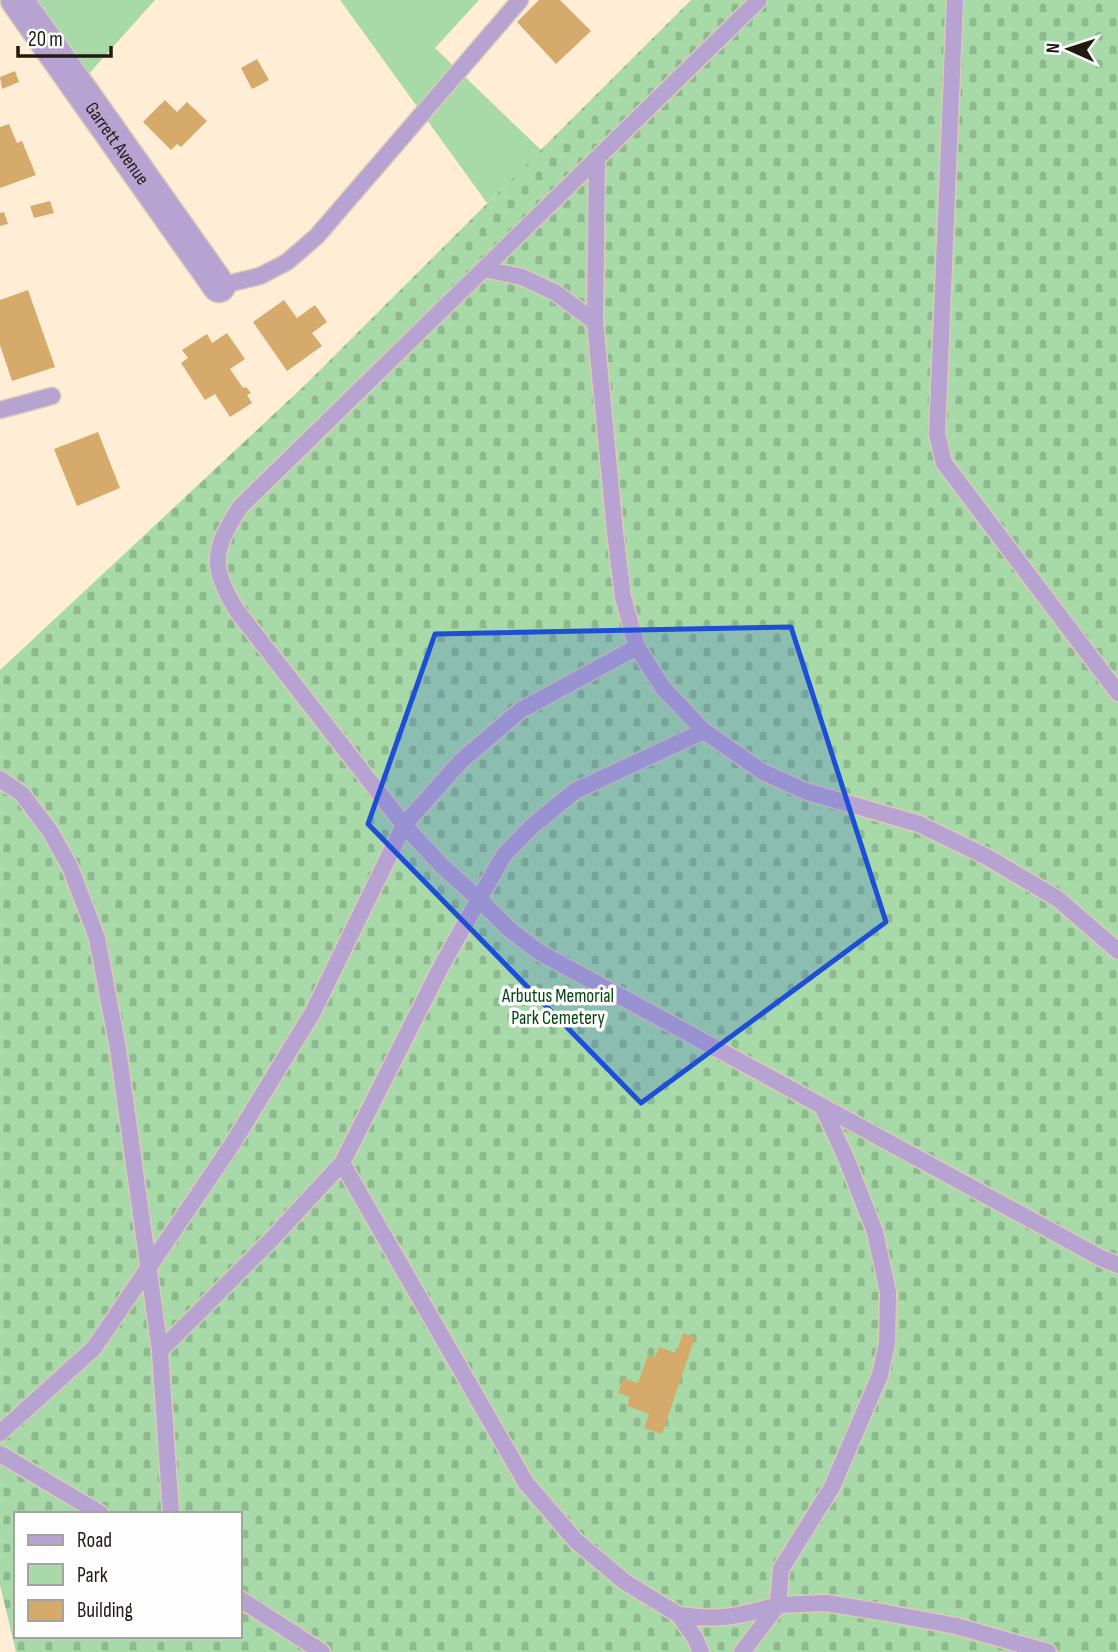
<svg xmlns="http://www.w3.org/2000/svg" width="1118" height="1652" font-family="'Sofia Sans Condensed',sans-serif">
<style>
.cemetery{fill:url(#cemetery-stones);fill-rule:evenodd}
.park{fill:#a7daa8}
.building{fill:#d6aa6a}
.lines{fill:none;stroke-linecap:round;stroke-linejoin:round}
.lane-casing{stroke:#dbcbb6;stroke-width:19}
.street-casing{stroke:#dbcbb6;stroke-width:35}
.lane{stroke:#b7a3d2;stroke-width:16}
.street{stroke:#b7a3d2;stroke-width:32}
.marked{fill:#1d4ed8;fill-opacity:0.2;stroke:#1d4ed8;stroke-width:5;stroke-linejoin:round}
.labels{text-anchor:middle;stroke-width:7;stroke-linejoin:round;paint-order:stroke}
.street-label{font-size:19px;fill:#201a11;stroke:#fdfdfd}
.park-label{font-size:19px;fill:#024410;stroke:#fdfdfd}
</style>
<defs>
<pattern id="cemetery-stones" width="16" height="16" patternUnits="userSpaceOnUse" patternTransform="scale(1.75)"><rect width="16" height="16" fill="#a7daa8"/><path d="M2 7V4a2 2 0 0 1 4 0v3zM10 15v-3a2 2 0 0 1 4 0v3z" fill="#8fba90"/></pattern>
</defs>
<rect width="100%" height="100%" fill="#ffedd6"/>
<!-- cemetery -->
<path class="cemetery" d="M691 0H1118V1652H16L0 1585V670L304 386ZM16 1514H240V1636H16Z"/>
<!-- park -->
<path class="park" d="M33 0H155L85 78Z
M340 0H479L435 48 541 150 487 203Z"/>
<!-- building -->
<path class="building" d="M539 0H560L591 31 556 64 517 22Z
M257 59 269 80 252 89 241 68Z
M15 71 19 82 2 89 0 77Z
M165 100 177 112 187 102 207 121 181 147 177 144 171 150 143 122Z
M9 124 17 143 22 141 36 175 0 188V127Z
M50 201 54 213 34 218 30 206Z
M4 212 8 224 0 226V213Z
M28 290 55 367 12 381 0 345V300Z
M284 300 297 318 315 305 327 322 312 333 322 346 287 371 253 322Z
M227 333 245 359 230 369 243 388 246 387 251 393 247 395 252 403 230 417 215 394 205 400 181 363 188 358 182 350 207 334 212 343Z
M98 432 120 488 77 506 54 449Z
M683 1333 695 1337 662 1434 644 1428 649 1414 627 1406 630 1397 618 1393 623 1378 638 1383 648 1355 655 1357 659 1347 676 1353Z"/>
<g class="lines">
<defs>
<path id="lane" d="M955 0 937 434 944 463 1118 693
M597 160 595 322 615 532 623 597 637 647 663 688 704 731 763 772 805 791 919 824 987 857 1058 899 1118 951
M485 269 522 277 556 293 595 322
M219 286 260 276 287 262 317 236 520 0
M0 410 52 396
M704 731 575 791 531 827 504 855 479 899 443 867 404 825 237 611C210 566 212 551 240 507L759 0
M0 779 22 794 50 831 70 867 97 938 118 1049 160 1351 171 1514
M160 1351 270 1241 342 1163
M0 1433 94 1348 233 1143 313 1012 404 825 462 760 521 710 637 647
M0 1454 101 1514
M240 1599 322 1652
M679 1615C719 1621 740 1616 778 1605L781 1569 832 1487 880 1375 887 1343 888 1292 875 1232 846 1158 822 1106
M701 1652 695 1638 679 1615 625 1582 576 1541 526 1483 342 1163 442 965 479 899 510 930 539 952 1101 1258 1118 1265
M742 1652 778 1605 826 1603 887 1613 956 1626 1048 1652"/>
<g id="street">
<path id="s1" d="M17 0 219 286"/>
</g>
</defs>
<!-- lane casing -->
<use href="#lane" class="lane-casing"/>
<!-- street casing -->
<use href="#street" class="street-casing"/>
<!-- lane -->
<use href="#lane" class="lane"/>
<!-- street -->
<use href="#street" class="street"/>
</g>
<!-- marked area -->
<path class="marked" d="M791 627 886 922 641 1103 368 824 435 634Z"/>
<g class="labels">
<!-- street labels -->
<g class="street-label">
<text dy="7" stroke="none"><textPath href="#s1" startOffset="175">Garrett Avenue</textPath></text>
</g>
<!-- park labels -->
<g class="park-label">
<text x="558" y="1002">Arbutus Memorial<tspan x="558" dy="22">Park Cemetery</tspan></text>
</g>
</g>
<!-- legend -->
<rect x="14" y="1512" width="228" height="126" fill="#fdfdfd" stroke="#a5a29f" stroke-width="2"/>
<rect x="28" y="1535" width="35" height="10" fill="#b7a3d2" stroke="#a5a29f" stroke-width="2"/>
<text x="77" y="1547" font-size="21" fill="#201a11">Road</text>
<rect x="28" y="1564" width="35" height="21" fill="#a7daa8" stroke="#a5a29f" stroke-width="2"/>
<text x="77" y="1582" font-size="21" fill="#201a11">Park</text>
<rect x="28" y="1600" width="35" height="21" fill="#d6aa6a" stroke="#a5a29f" stroke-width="2"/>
<text x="77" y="1617" font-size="21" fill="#201a11">Building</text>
<!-- north arrow -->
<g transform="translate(1069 49) rotate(273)" stroke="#fdfdfd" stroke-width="5" paint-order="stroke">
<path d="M0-5L12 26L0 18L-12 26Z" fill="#201a11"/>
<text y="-10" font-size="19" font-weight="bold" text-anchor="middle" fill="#201a11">N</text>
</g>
<!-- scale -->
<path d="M18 46v10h93v-10" fill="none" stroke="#201a11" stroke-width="3.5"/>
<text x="28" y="46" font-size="21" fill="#201a11" stroke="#fdfdfd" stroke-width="5" paint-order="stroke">20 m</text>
</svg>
